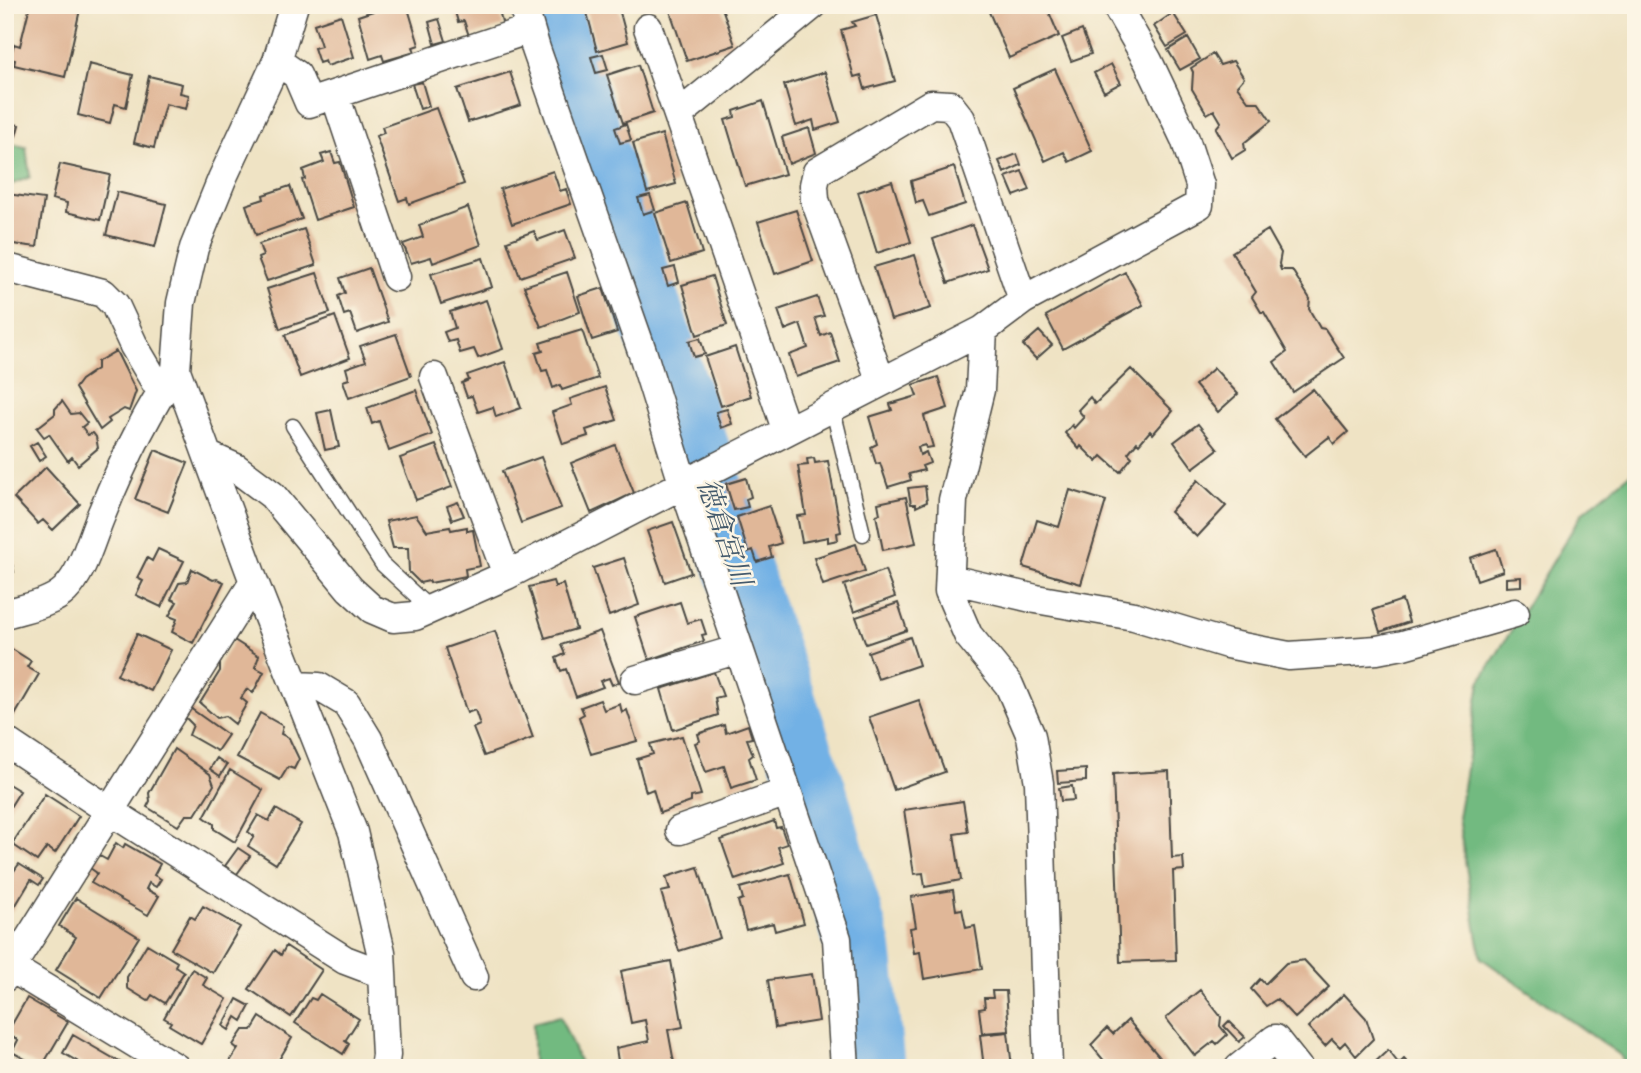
<svg xmlns="http://www.w3.org/2000/svg" width="1641" height="1073" font-family="'Sorts Mill Goudy','Noto Serif JP',serif">
<style>
.forest{fill:#72ba80;stroke:#4e7256;stroke-width:2}
.lines{fill:none;stroke-linecap:round;stroke-linejoin:round}
.river{stroke:#72b1e5;stroke-width:66}
.building{fill:#e0b798}
.lane-casing{stroke:#484742;stroke-width:17}
.street-casing{stroke:#484742;stroke-width:31}
.lane{stroke:#fff;stroke-width:14}
.street{stroke:#fff;stroke-width:28}
.labels{text-anchor:middle;stroke-width:5;stroke-linejoin:round;paint-order:stroke}
.water-label{font-size:28px;font-style:italic;fill:#445a6c;stroke:#fcf5e5}
</style>
<rect width="100%" height="100%" fill="#fcf5e5"/>
<filter id="ink" filterUnits="userSpaceOnUse"><feTurbulence type="fractalNoise" baseFrequency=".0143" numOctaves="2"/><feDisplacementMap in="SourceGraphic" scale="14" xChannelSelector="R" yChannelSelector="G"/><feConvolveMatrix kernelMatrix="1 2 1 2 8 2 1 2 1" color-interpolation-filters="sRGB"/></filter>
<filter id="wash" filterUnits="userSpaceOnUse"><feTurbulence type="fractalNoise" baseFrequency=".00686" numOctaves="4" result="noise"/><feDisplacementMap in="SourceGraphic" scale="28" xChannelSelector="R" yChannelSelector="G"/><feGaussianBlur stdDeviation="1.57" result="paint"/><feColorMatrix in="noise" values="0 0 0 0 0 0 0 0 0 0 0 0 0 0 0 0 0 1.4 0 .05"/><feComposite in="paint" operator="in"/></filter>
<g filter="url(#wash)">
<rect width="100%" height="100%" fill="#efe3c4"/>
<!-- forest -->
<path class="forest" d="M5 143 26 147 30 177 5 187Z
M1636 469V1068H1627L1620 1055 1481 958 1458 818 1480 682 1583 512Z
M560 1016 582 1068H533V1023Z"/>
<g class="lines">
<!-- river -->
<path class="river" d="M545 5 814 792 859 949 872 1068"/>
</g>
<g id="blocks">
<!-- building -->
<path class="building" d="M30 5H81L65 77 14 65 15 60 10 59 14 44 20 46Z
M381 5H407L419 45 413 47 415 52 384 61 382 55 370 59 358 16 382 8Z
M453 5H501L503 13 500 14 503 26 469 36 464 21 458 22Z
M585 5H618L628 42 597 51Z
M668 5H721L735 45 687 61Z
M986 5H1046L1059 36 1009 58Z
M1173 13 1187 35 1167 47 1154 26Z
M341 15 354 57 327 66 325 61 319 63 314 48 321 46 314 24Z
M876 15 895 81 865 89 861 75 854 77 841 30 855 26 852 22Z
M439 19 446 41 435 44 429 22Z
M1082 30 1091 54 1071 61 1062 38Z
M1188 38 1200 59 1180 70 1168 50Z
M603 54 608 70 596 73 591 57Z
M1213 54 1220 65 1233 61 1244 78 1237 86 1249 102H1258L1271 121 1244 143 1245 150 1232 158 1216 128 1221 122 1214 110 1207 114 1192 89 1193 72 1191 68Z
M89 64 133 75 126 107 115 104 110 123 78 115Z
M1111 64 1121 83 1104 92 1094 73Z
M638 65 653 113 623 123 607 75Z
M1055 69 1092 151 1069 162 1064 152 1045 161 1013 88Z
M510 72 521 105 468 122 457 89Z
M825 72 840 122 815 130 813 120 796 126 784 85Z
M149 76 182 84 180 93 189 95 186 109 165 104 154 148 134 143Z
M422 82 429 106 420 109 412 84Z
M763 101 785 174 745 186 725 120 735 117 734 111Z
M436 108 464 184 409 204 407 198 399 201 376 136 384 133 382 127Z
M5 122 19 125 16 136 5 133Z
M626 124 631 140 620 143 615 128Z
M809 128 816 153 789 164 782 137Z
M662 134 676 184 647 192 633 143Z
M331 152 335 163 340 162 354 207 315 220 302 180 305 179 303 170 324 162 321 155Z
M1017 154 1021 165 1004 173 999 161Z
M60 164 110 175 100 220 66 212 67 203 52 199Z
M954 167 965 204 929 216 923 201 916 203 911 181Z
M553 171 560 191 566 189 571 204 512 224 500 189Z
M1022 171 1030 190 1014 196 1006 177Z
M892 181 911 242 877 253 858 192Z
M290 186 302 219 256 235 246 205 264 199 263 195Z
M117 192 166 204 155 247 106 235Z
M7 194 44 199 37 247 5 243Z
M650 195 655 210 643 214 638 198Z
M687 203 702 253 671 263 655 213Z
M468 207 481 245 433 263 431 257 411 263 403 244 423 237 419 225Z
M796 210 813 261 775 274 758 222Z
M972 225 988 269 948 283 933 239Z
M304 229 316 265 267 281 258 258 263 256 259 244Z
M565 230 575 258 520 277 507 241 534 231 538 240Z
M1268 230 1281 253 1279 264 1281 270H1292L1310 299 1309 309 1320 328 1325 329 1344 358 1293 392 1274 362 1287 352 1264 312H1261L1252 297 1256 292 1232 252Z
M915 255 931 308 891 320 874 267Z
M483 258 492 287 441 304 431 274Z
M675 267 679 282 668 286 663 270Z
M369 268 388 322 357 333 350 313 344 315 338 296 345 293 340 278Z
M567 272 580 312 541 327 524 286Z
M1125 272 1143 305 1063 349 1046 316Z
M317 273 330 313 280 329 267 289Z
M712 276 727 325 697 335 682 285Z
M603 288 617 332 592 340 578 296Z
M817 297 824 316 815 318 821 336 830 332 840 362 796 377 789 355 808 348 800 324 785 330 778 310Z
M486 300 503 349 478 358 474 349 460 353 456 340 448 342 444 332 455 328 450 312Z
M335 316 350 358 300 377 285 335Z
M582 330 598 378 562 390 560 385 553 388 547 370 542 371 536 353 543 351 540 343Z
M1039 331 1052 345 1036 359 1023 345Z
M396 334 411 376 349 398 343 381 349 379 346 368 366 361 360 346Z
M700 338 705 354 694 357 689 341Z
M735 347 751 396 721 406 705 357Z
M116 351 136 391 129 411 124 409 108 419 110 422 100 430 75 388 81 380 97 369V362Z
M505 362 521 408 496 417 493 407 478 412 472 396 467 397 462 383 469 380 467 375Z
M1214 368 1238 394 1218 412 1195 385Z
M1131 369 1173 411 1153 434 1150 431 1139 444 1137 442 1128 453 1132 457 1120 472 1102 456 1097 462 1081 446 1079 449 1065 433 1072 425 1074 428 1084 417 1078 410 1090 397 1095 404Z
M938 377 948 408 924 416 933 447 926 448 925 445 918 447 920 455 926 452 930 463 922 466 924 470 909 474 911 480 888 487 880 463 876 464 871 447 877 444 869 417 892 410 890 404 917 396 913 385Z
M605 387 617 420 586 430 588 436 563 444 552 412 572 405 570 399Z
M1313 389 1348 432 1334 444 1329 437 1305 456 1275 419Z
M416 390 432 435 389 451 379 421 372 424 367 408Z
M62 401 71 414 79 413 87 423 82 427 88 435 93 433 96 437 98 448 78 465 72 457 68 461 49 434 44 437 37 428 55 414V409Z
M727 409 732 424 721 428 716 412Z
M331 410 339 447 325 450 317 413Z
M1198 424 1218 449 1193 468 1174 442Z
M37 442 46 456 39 461 30 446Z
M436 445 452 487 416 500 400 458Z
M615 445 634 493 591 513 571 463Z
M155 450 188 463 168 512 135 499Z
M541 457 561 508 521 523 502 471Z
M814 458 815 463 828 461 841 532 837 533 838 540 828 542V537L802 542 797 516 806 515 798 466 808 465 807 459Z
M46 467 80 504 53 530 43 520 38 524 14 498Z
M746 478 751 497 746 499 748 507 734 510 726 484Z
M1198 480 1226 506 1197 537 1170 512Z
M925 486 927 502 916 507V504H911L908 488Z
M1070 490 1106 501 1081 584 1023 567 1037 520 1059 527Z
M906 497 916 543 883 550 876 515 880 514 878 503Z
M458 502 464 516 452 520 447 506Z
M769 506 781 543 769 547 772 557 757 562 753 550 748 552 737 517Z
M416 515 427 531 450 527 451 530 467 527V531L473 530 480 566 465 569 466 576 430 583 429 581 420 583 409 572 408 548H393L386 521Z
M673 522 691 573 665 582 647 531Z
M5 536 14 572 5 573Z
M856 544 865 571 823 585 814 558Z
M158 549 184 561 161 607 136 595 143 581 137 578 147 558 152 561Z
M1496 549 1503 571 1477 580 1470 558Z
M624 558 639 605 609 616 593 568Z
M192 569 213 580 217 579 224 582 193 643 172 632 177 619 169 616 177 602 171 599 179 583 187 582Z
M885 570 895 597 854 612 844 585Z
M1521 577V586L1506 587V578Z
M553 581 555 587 563 584 576 629 545 638 529 587Z
M1402 600 1409 622 1380 632 1373 610Z
M680 602 687 623 701 619 706 634 702 635 704 641 649 660 635 617Z
M898 603 907 630 866 644 856 617Z
M495 631 533 738 484 756 473 728 480 725 475 710 467 713 445 648Z
M600 631 619 682 612 685 609 678 600 681 603 687 576 697 566 669 561 671 556 658 565 654 561 645Z
M137 634 171 650 151 691 117 675Z
M910 637 919 665 878 679 868 652Z
M234 640 259 656 255 667 264 672 253 693 247 689 241 698 247 703 235 724 225 716 217 718 200 703 220 671V663Z
M12 649 31 661 27 667 39 674 11 722 5 718V654L9 656Z
M714 672 723 696 715 698 718 715 673 730 661 689Z
M600 700 604 710 620 704 622 713 627 710 637 741 591 754 579 717 584 714 581 707Z
M919 700 945 772 894 790 869 717Z
M190 708 228 735 217 751 189 735 193 725 185 717Z
M260 713 283 726 281 734 289 738 299 759 294 769 288 767 280 780 237 757Z
M724 725 726 733 748 725 752 738 747 739 753 755 749 758 756 780 731 788 724 766 706 772 695 743 700 741 698 734Z
M682 736 701 795 691 797V802L660 813 653 789 646 792 637 759 653 754 650 744Z
M174 749 210 774 214 785 195 815H186L178 826 147 807 150 801 149 793Z
M217 758 227 765 220 776 210 769Z
M1086 769V781L1058 783 1057 771Z
M230 770 263 790 235 842 214 829V824L204 817Z
M1169 771 1172 858 1183 857 1184 870 1173 871 1176 960 1120 962 1113 774Z
M5 782 20 791 5 815Z
M1072 786 1074 800 1061 801 1059 788Z
M45 794 79 816 55 853 47 847 37 861 12 844Z
M963 801 968 832 954 834 961 880 925 887 923 873 914 874 904 810Z
M276 809 301 824 276 864 248 846 254 836 248 832 258 815 269 821Z
M774 821 776 828 781 827 787 844 778 847 784 863 735 880 721 840Z
M116 843 123 848 125 844 160 864 154 875 161 879 156 887 149 883 146 889 159 896 148 915 91 883 97 873 90 868 98 855 107 860Z
M238 848 250 856 237 874 225 866Z
M19 864 43 879 39 885 31 880 11 913 5 909V865L14 871Z
M698 867 720 938 679 951 661 892 670 890 666 877Z
M790 874 804 923 775 931 773 923 746 930 738 901 743 899 740 888Z
M953 890 956 910 962 909 966 928 975 926 982 969 924 979 920 952 914 953 910 928 916 927 911 897Z
M76 898 139 937 101 998 56 970 76 937 59 926Z
M203 906 240 927 213 973 171 949 190 916 195 919Z
M147 944 177 962 175 966 184 972 165 1003 152 995 148 1001 127 988V977Z
M286 946 322 970 291 1017 249 989 275 950 281 955Z
M1304 960 1329 987 1295 1018 1277 999 1266 1006 1251 989 1260 979 1265 984 1286 963Z
M671 961 683 1027 668 1030 675 1068H619L616 1048 649 1041 645 1020 631 1023 621 971Z
M192 969 207 978 203 985 227 999 201 1044 169 1025 171 1022 164 1018Z
M812 974 819 1021 775 1028 768 980Z
M1200 990 1221 1017 1220 1026 1227 1035 1217 1044 1214 1041 1195 1056 1166 1018Z
M992 991H1006L1009 1031 982 1033 979 1009 985 1008 984 998H993Z
M320 994 359 1019 345 1041 349 1044 343 1054 295 1023 311 998 316 1000Z
M1344 994 1366 1018 1373 1039 1356 1056 1345 1042 1340 1047 1332 1039 1325 1046 1308 1027Z
M27 998 68 1022 41 1068 12 1052 18 1040 7 1033Z
M237 999 250 1006 242 1021 236 1017 229 1030 223 1026Z
M260 1017 292 1038 274 1068H237L229 1063 238 1049 233 1045 243 1030H252Z
M1128 1020 1169 1068H1110L1091 1045 1107 1028 1113 1034Z
M1229 1021 1245 1037 1239 1042 1224 1026Z
M1008 1032 1012 1068H984L980 1035Z
M73 1035 130 1068H84L85 1066 63 1053Z
M1388 1050 1399 1064 1404 1059 1412 1068H1369Z"/>
</g>
</g>
<g filter="url(#ink)">
<use href="#blocks" fill-opacity="0" stroke="#484742" stroke-width="2"/>
<g class="lines">
<defs>
<path id="lane" d="M832 406 863 534
M293 426 382 564 424 603 428 610"/>
<path id="street" d="M294 5 277 61 222 179 194 248 181 303 176 370 254 582 353 832 381 952 386 1055 384 1068
M523 5 536 49 642 351 683 483 837 939 845 1068
M648 28 786 429
M277 61 297 75 309 103 530 29
M335 95 396 277
M678 115 813 5
M5 272 7 268 103 293 115 305 134 346 161 392
M434 377 507 575
M881 382 815 200 814 185 817 172 931 104 950 105 961 119 1023 300
M209 456 236 468 272 495 350 589 372 609 393 618 415 616 507 575 983 330
M950 579 1036 599 1134 616 1227 644 1289 656 1377 650 1403 645 1515 613
M5 614C24 608 51 604 65 590 84 571 91 538 102 513 122 464 145 414 176 370
M635 680 739 649
M295 686 319 687 346 703 368 739 474 977
M5 741 110 811 345 960 382 974
M680 830 787 792
M5 964 176 1068
M5 977 254 582
M1048 1068 1039 783 1031 736 1009 685 968 635 949 591 953 500 980 390 983 330 1023 300 1199 205 1200 185 1185 139 1148 61 1116 5
M1239 1068 1275 1039 1298 1068"/>
</defs>
<!-- lane casing -->
<use href="#lane" class="lane-casing"/>
<!-- street casing -->
<use href="#street" class="street-casing"/>
<!-- lane -->
<use href="#lane" class="lane"/>
<!-- street -->
<use href="#street" class="street"/>
</g>
</g>
<g class="labels">
<!-- water labels -->
<g class="water-label">
<text transform="translate(725 532) rotate(71)" y="10">徳倉宮川</text>
</g>
</g>
<!-- margin -->
<rect width="1641" height="1073" fill="none" stroke="#fcf5e5" stroke-width="28"/>
</svg>
